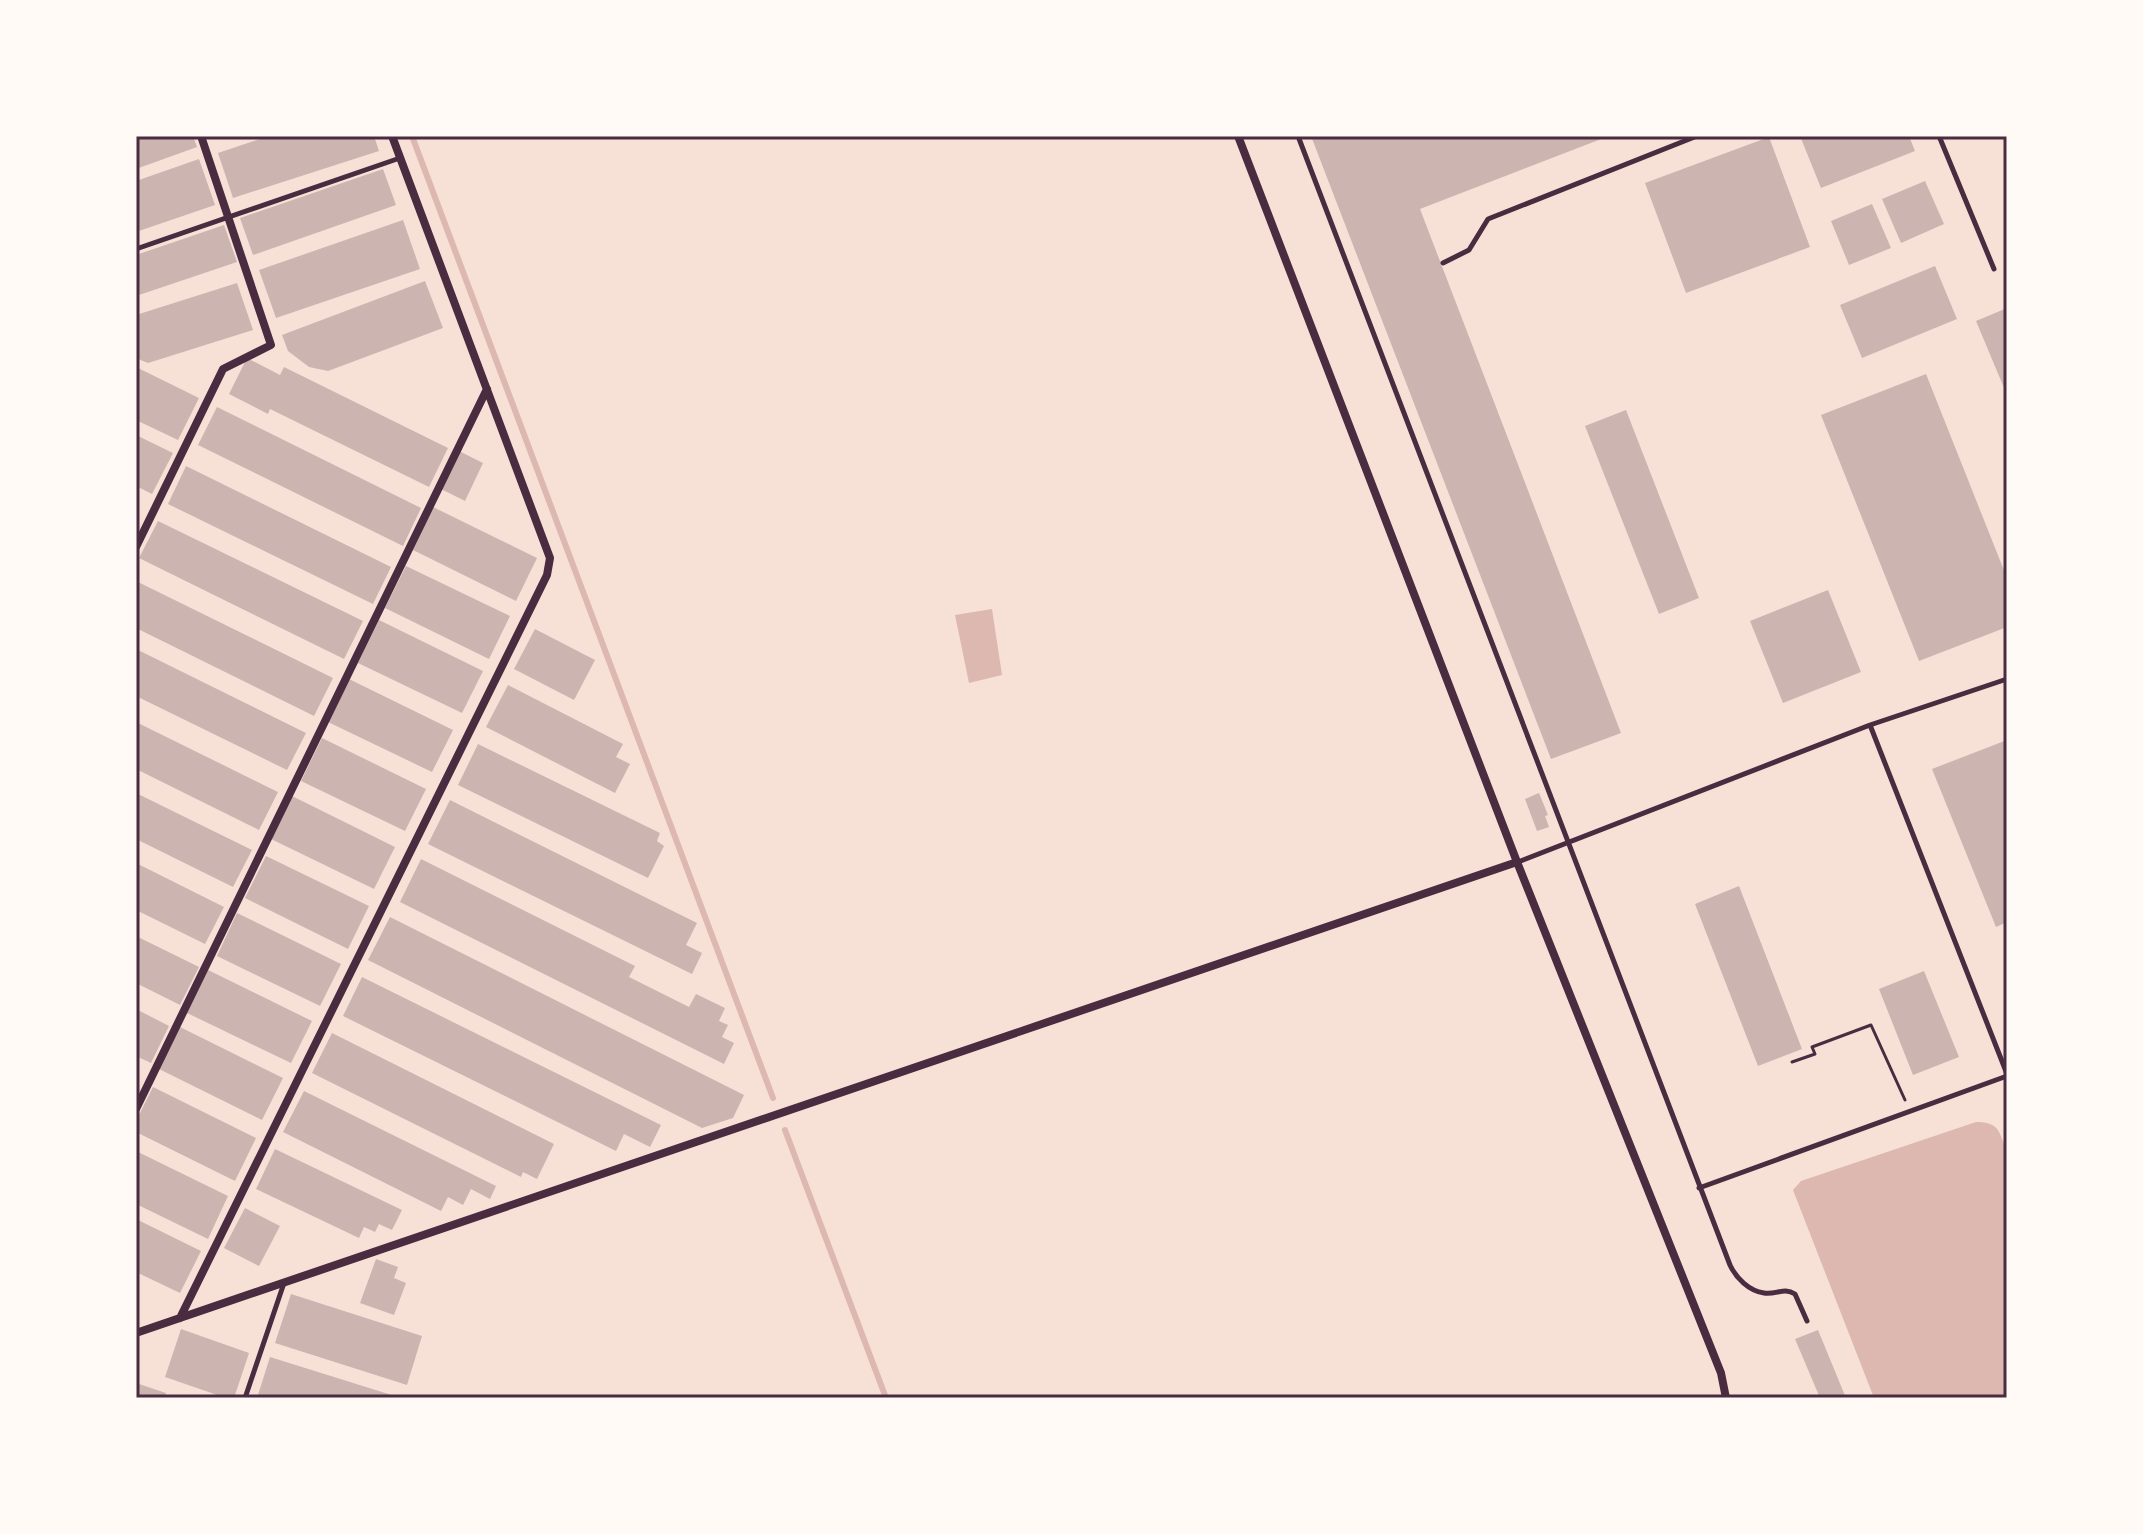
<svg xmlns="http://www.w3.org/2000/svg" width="2143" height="1534" font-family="'Open Sans',sans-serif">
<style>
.water{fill:#dcb8b0}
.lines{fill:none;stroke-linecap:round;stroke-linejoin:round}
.stream{stroke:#dcb8b0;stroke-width:6}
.building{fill:#ccb4b1}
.path{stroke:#4a2c40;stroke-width:3}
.service{stroke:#4a2c40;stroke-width:5}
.minor{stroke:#4a2c40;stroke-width:8}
.neatline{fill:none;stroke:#4a2c40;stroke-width:3}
</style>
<rect width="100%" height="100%" fill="#f7e1d7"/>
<!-- water -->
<path class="water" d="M992 609 1002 675 969 683 955 615Z
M1976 1122C2000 1122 1999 1132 2007 1152V1395L1998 1398H1874L1793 1190 1801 1181Z"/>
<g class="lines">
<!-- stream -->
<path class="stream" d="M412 136 773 1098
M785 1130 886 1398"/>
</g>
<!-- building -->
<path class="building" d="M136 136H193L197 147 136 169Z
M269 136H374L379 151 233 198 218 153Z
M1311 136H1609L1420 209 1621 733 1551 759Z
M1800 136H1909L1915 151 1821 188Z
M1769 137 1810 247 1686 293 1645 183Z
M199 159 215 205 136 232V181Z
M383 169 396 205 253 255 240 218Z
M1925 181 1944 224 1901 243 1882 199Z
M1872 204 1891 248 1849 265 1831 221Z
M403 220 420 269 276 318 259 270Z
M224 225 237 262 136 296V255Z
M1935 266 1957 319 1862 358 1840 305Z
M425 281 443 328 328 371 309 367 288 351 282 335Z
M237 283 253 330 148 363 136 358V315Z
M2007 308V395L1976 321Z
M247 358 280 375 284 367 448 448 429 487 270 409 268 414 229 394Z
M136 367 199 398 178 440 136 420Z
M1926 374 2007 578V627L1919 661 1821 415Z
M217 407 421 508 403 546 198 445Z
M1626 410 1699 598 1659 614 1585 426Z
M136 435 173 453 152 494 136 486Z
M459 451 483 463 465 501 441 489Z
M186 466 391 567 373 604 168 504Z
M433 507 537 558 516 601 413 550Z
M158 521 363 621 344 659 139 558Z
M406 566 510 616 489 659 385 608Z
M136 581 333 678 314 716 136 628Z
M1828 590 1861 672 1783 703 1750 621Z
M379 620 483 671 462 713 358 663Z
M535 629 595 660 574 700 514 669Z
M136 649 306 733 287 770 136 696Z
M349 679 453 730 432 772 328 722Z
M508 685 623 744 616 757 630 764 615 793 486 727Z
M136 722 278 792 259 830 136 769Z
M322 738 426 789 405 831 301 781Z
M2007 740V922L1996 927 1932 769Z
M478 744 660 833 657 841 664 846 648 878 458 785Z
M136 793 252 850 233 887 136 839Z
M1539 793 1548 815 1545 816 1549 827 1537 831 1525 799Z
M292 796 395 847 374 889 271 839Z
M450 800 697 923 686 945 702 953 692 974 428 844Z
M266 856 369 906 348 949 245 898Z
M421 859 635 966 629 977 689 1007 696 994 725 1008 719 1021 728 1025 722 1037 734 1043 724 1064 400 902Z
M136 863 224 907 205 944 136 910Z
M1739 886 1802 1049 1758 1066 1695 904Z
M237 913 341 964 320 1006 217 956Z
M390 917 744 1095 733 1118 702 1128 368 960Z
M136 936 199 967 180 1005 136 983Z
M208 970 312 1021 291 1063 187 1013Z
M1924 971 1959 1057 1913 1075 1879 989Z
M362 977 661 1125 650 1147 624 1134 616 1151 343 1016Z
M136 1009 169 1026 151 1063 136 1056Z
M180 1027 283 1078 262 1120 159 1069Z
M332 1033 554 1144 537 1179 523 1172 521 1177 312 1073Z
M153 1087 256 1138 235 1181 136 1132V1121Z
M304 1091 496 1186 490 1199 471 1189 463 1205 448 1197 441 1211 283 1132Z
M275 1149 402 1210 392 1230 379 1224 375 1232 364 1227 359 1238 256 1189Z
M136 1151 228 1196 208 1239 136 1204Z
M245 1208 280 1226 259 1266 224 1248Z
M136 1219 201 1251 180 1293 136 1272Z
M376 1259 398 1267 394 1278 406 1283 394 1315 360 1303Z
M291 1294 422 1336 407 1385 275 1343Z
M181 1329 249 1353 234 1398H226L165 1377Z
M1818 1330 1846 1398H1820L1795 1339Z
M270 1357 398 1397V1398H257Z
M136 1383 166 1393 165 1398H136Z"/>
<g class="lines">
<!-- path -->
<path class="path" d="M1792 1062 1815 1054 1812 1047 1871 1025 1905 1100"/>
<!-- service -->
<path class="service" d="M1298 136 1730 1265C1736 1278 1749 1291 1764 1293 1776 1295 1784 1287 1795 1294L1807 1321
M1939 136 1994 269
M136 249 400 158
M1443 263 1469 250 1488 219 1697 136
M1870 725 2007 1074
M1518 862 1870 725 2007 679
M1699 1188 2007 1076
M245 1398 284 1283"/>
<!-- minor -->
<path class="minor" d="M1238 136 1517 862 1721 1373 1726 1398
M136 547 223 369 271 345 201 136
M136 1109 487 389
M180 1318 547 575 550 558 392 136
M136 1333 1517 862"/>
</g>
<!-- border -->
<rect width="2143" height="1534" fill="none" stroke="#fffaf5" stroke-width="276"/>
<rect x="138" y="138" width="1867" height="1258" class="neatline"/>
</svg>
